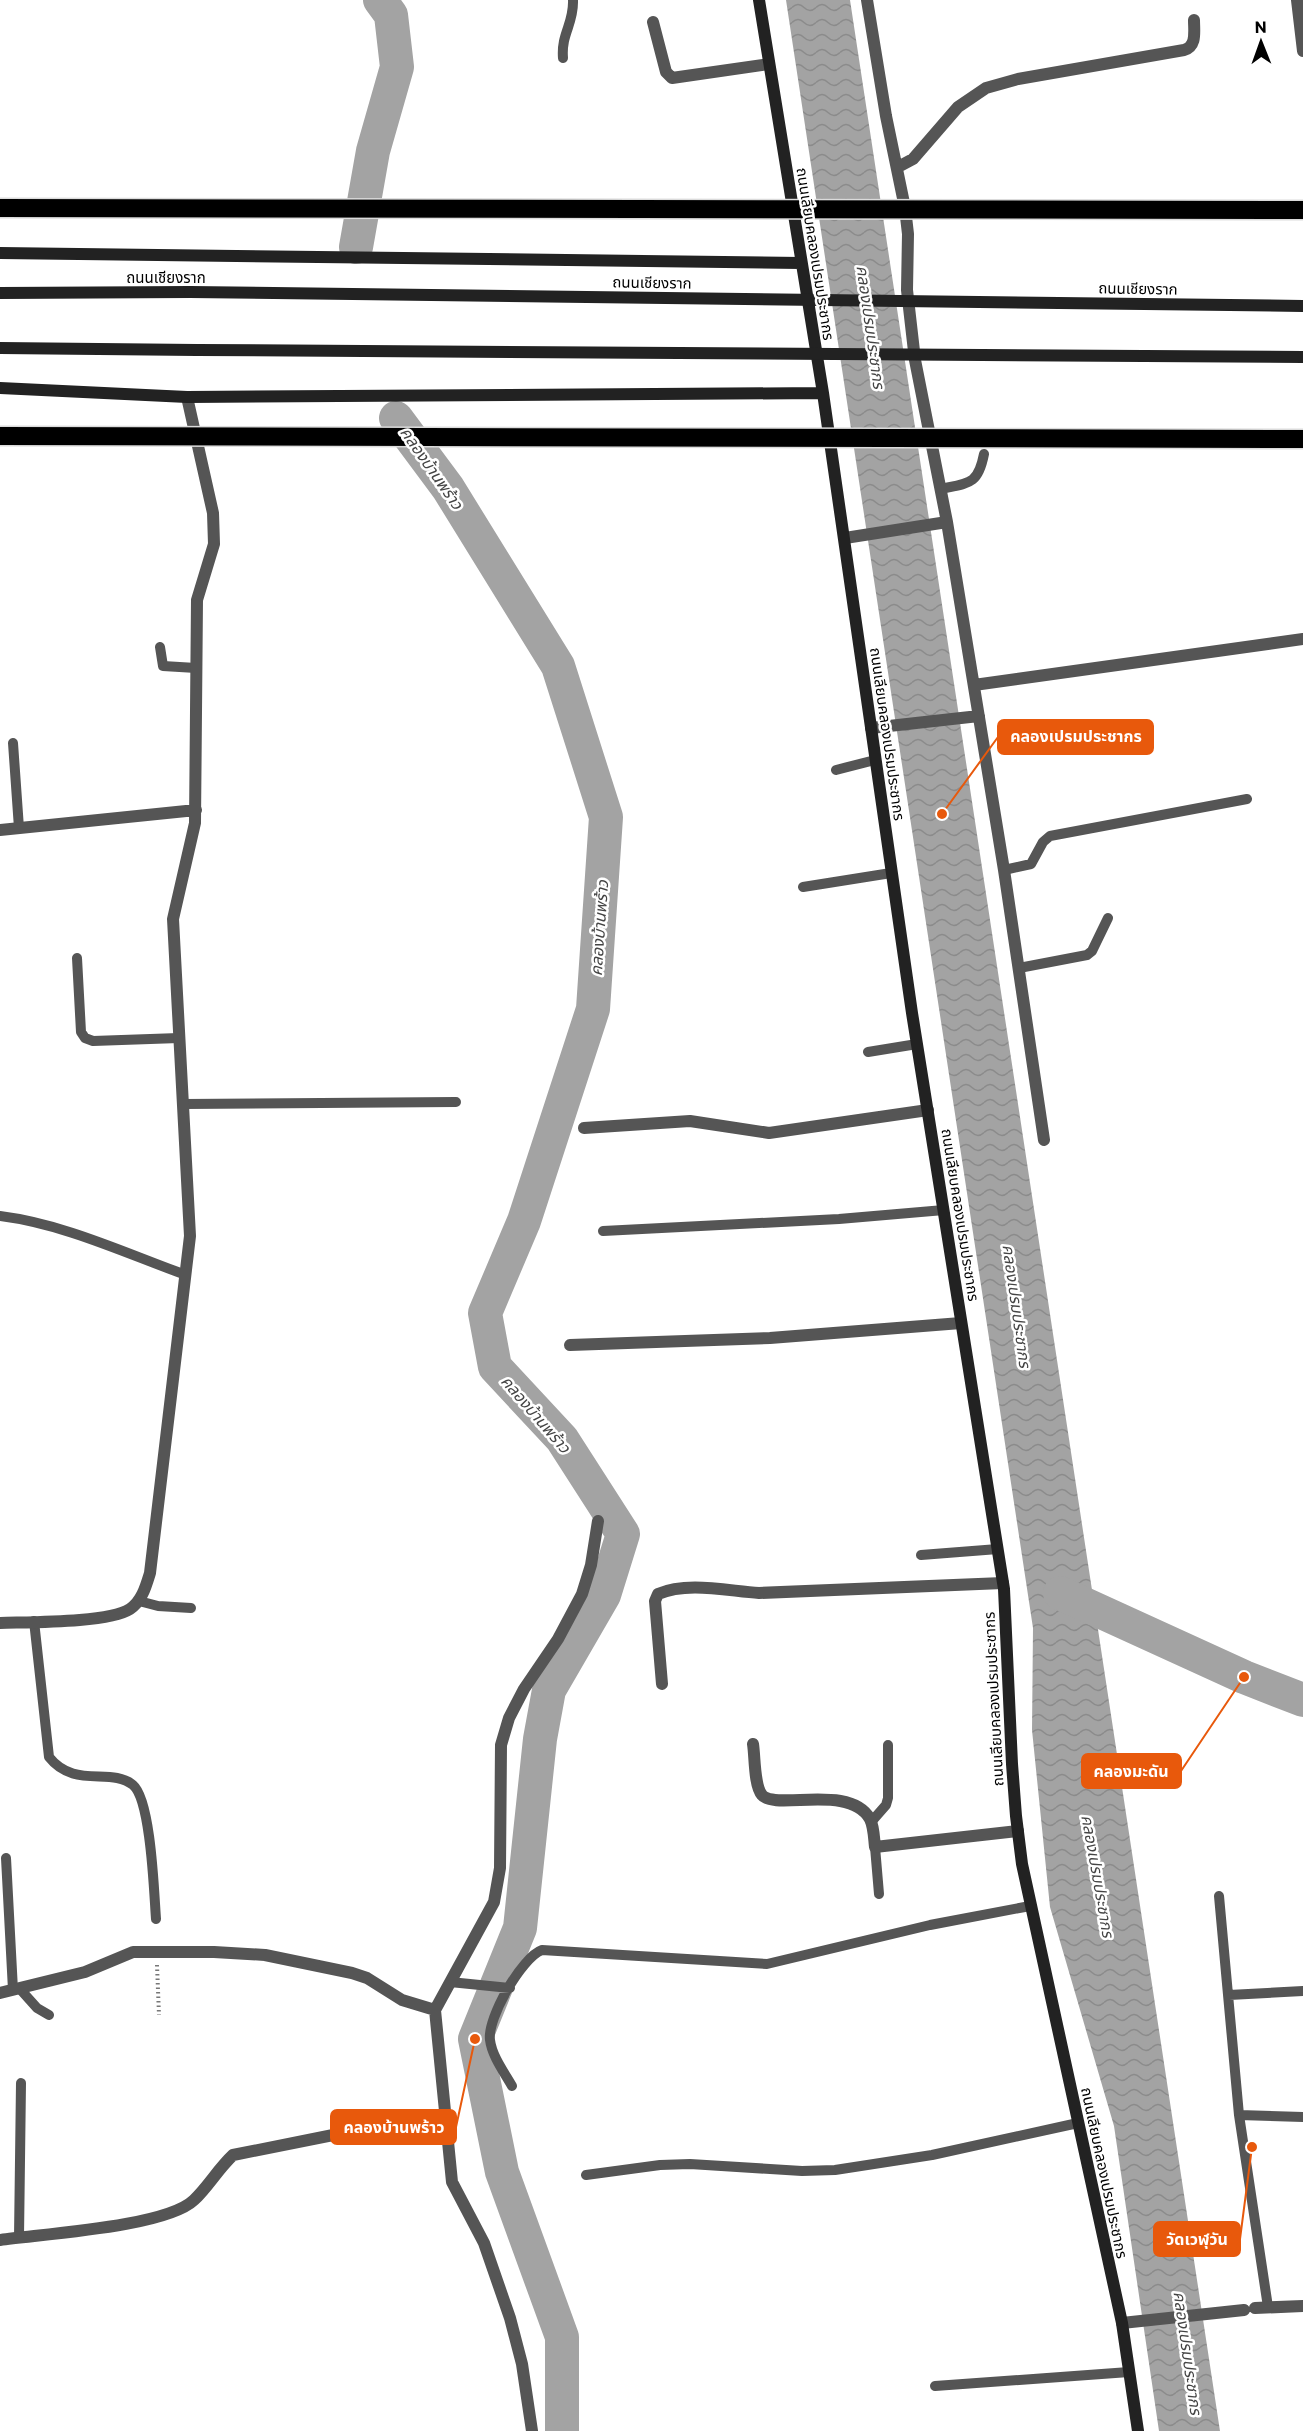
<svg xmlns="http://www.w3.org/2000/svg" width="1303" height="2431" font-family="Commissioner,'Noto Sans Thai',sans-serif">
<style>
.water{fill:url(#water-waves)}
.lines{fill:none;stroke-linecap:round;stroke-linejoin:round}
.river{stroke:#a3a3a3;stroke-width:34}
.path{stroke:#777;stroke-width:4;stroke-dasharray:1.5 3;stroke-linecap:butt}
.lane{stroke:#555;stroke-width:10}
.street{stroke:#555;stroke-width:12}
.secondary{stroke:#222;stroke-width:12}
.highway-bridge-casing{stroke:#dbdbdb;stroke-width:21;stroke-linecap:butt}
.secondary-bridge{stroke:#222;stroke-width:12}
.highway-bridge{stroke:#000;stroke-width:18}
.labels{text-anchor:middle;stroke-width:5;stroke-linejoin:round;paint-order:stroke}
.street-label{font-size:15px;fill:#000;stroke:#fff}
.water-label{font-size:16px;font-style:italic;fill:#444;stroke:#fff}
.leader{fill:none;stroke:#e8590c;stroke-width:2}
.callout-dot{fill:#e8590c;stroke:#fff;stroke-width:2}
.callout{fill:#e8590c;stroke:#e8590c;stroke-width:2}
.callout-label{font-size:16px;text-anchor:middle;font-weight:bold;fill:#fff}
</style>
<defs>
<pattern id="water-waves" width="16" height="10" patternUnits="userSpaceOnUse" patternTransform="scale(1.5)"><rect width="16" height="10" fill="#a3a3a3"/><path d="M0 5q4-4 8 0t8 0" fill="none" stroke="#8b8b8b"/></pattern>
</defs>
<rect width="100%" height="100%" fill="#fff"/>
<!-- water -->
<path class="water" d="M786 0H850L1220 2431H1159L1114 2126 1050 1907 1032 1730 1033 1628Z"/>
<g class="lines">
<!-- river -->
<path class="river" d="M356 247 373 151 397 67 391 15 380 0
M396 418 448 488 558 666 606 817 593 1009 524 1221 485 1313 495 1367 562 1439 623 1534 604 1595 549 1690 540 1739 520 1928 475 2039 502 2172 562 2337V2431
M1060 1593 1244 1677 1303 1700"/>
<!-- path -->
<path class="path" d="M157 1965 159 2015"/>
<!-- lane -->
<path class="lane" d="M563 58C561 33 574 24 573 0
M940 489C969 483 978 485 984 454
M160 647 163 666 196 668
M13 743 19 828
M836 770 875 760
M1004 870 1031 864 1043 842 1050 836 1247 799
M803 887 891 873
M77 958 81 1032 85 1038 93 1041 179 1038
M1019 968 1087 955 1092 951 1108 918
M868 1052 917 1044
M184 1104 456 1102
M0 1216C64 1224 125 1253 186 1275
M603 1231 839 1219 944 1210
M921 1555 998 1549
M139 1601 158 1606 191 1608
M34 1621 49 1757C74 1789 111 1767 133 1785 151 1800 154 1893 156 1919
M872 1821 886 1805 888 1798V1745
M875 1847 879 1894
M6 1858 13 1990
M1219 1896 1239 2115 1268 2307
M450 1982 510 1988
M20 1989 37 2008 49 2015
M1229 1995 1303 1991
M512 2086C504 2072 492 2056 490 2040 487 2018 522 1957 542 1950L767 1964 930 1925 1030 1906
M1239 2115 1303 2117
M586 2175 660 2165 690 2164 802 2171 835 2170 932 2155 1078 2123
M19 2237 21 2083
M935 2386 1129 2372"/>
<!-- street -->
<path class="street" d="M867 0 886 116 905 208 908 234 907 290 915 360 947 522 1004 870 1044 1140
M1297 0 1303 51
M653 22 666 72 672 78 769 64
M898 167 913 159 958 107 986 88 1018 79 1184 50C1197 46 1194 32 1194 20
M845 538 947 522
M974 685 1303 639
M871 728 979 716
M0 830 196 810
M584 1128 690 1121 769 1133 928 1110
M570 1345 770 1338 961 1323
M0 1623C29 1622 108 1623 130 1609 142 1601 146 1586 150 1573L190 1236 173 919 195 823 197 600 214 544 213 513 187 397
M662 1684 655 1601 658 1594C687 1581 728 1591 759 1593L1003 1583
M753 1744C755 1756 754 1786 762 1795 775 1811 850 1783 870 1819 874 1827 874 1839 875 1847L1018 1831
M0 1993 85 1972 133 1952H214L265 1955 352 1973 367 1978 402 2000 435 2010
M0 2240C42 2234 166 2227 194 2200 208 2187 218 2169 233 2155L358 2130
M1255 2308 1303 2306
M1122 2323 1244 2310
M532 2431 522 2364 510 2318 484 2243 452 2182 435 2010 494 1902 500 1868 501 1745 509 1718 524 1689 558 1639 582 1594 591 1565 598 1521"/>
<!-- secondary -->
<path class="secondary" d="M759 0 823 393 912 1013 1000 1564 1004 1589 1012 1764 1016 1816 1022 1864 1122 2323 1138 2431
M0 253 801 263
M0 293 190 292
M0 348 197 350
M0 388 187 397 823 393"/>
<defs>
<path id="highway-bridge" d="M0 208 1303 210
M0 436 1303 439"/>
</defs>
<!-- highway-bridge casing -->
<use href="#highway-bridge" class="highway-bridge-casing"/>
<!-- secondary-bridge -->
<path class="secondary-bridge" d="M190 292 1303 306
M197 350 1303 357"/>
<!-- highway-bridge -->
<use href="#highway-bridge" class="highway-bridge"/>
</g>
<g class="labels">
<!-- street labels -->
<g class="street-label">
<text transform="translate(815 254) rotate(81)" y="5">ถนนเลียบคลองเปรมประชากร</text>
<text x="166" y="283">ถนนเชียงราก</text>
<text transform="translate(652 283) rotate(1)" y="5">ถนนเชียงราก</text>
<text transform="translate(1138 289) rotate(1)" y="5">ถนนเชียงราก</text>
<text transform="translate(887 734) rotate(82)" y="5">ถนนเลียบคลองเปรมประชากร</text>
<text transform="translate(960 1215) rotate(81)" y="5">ถนนเลียบคลองเปรมประชากร</text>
<text transform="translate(994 1699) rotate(-93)" y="5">ถนนเลียบคลองเปรมประชากร</text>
<text transform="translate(1104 2173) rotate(78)" y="5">ถนนเลียบคลองเปรมประชากร</text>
</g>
<!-- water labels -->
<g class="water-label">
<text transform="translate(871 327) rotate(82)" y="6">คลองเปรมประชากร</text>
<text transform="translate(432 468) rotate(55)" y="6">คลองบ้านพร้าว</text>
<text transform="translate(599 928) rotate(-86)" y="6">คลองบ้านพร้าว</text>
<text transform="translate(1017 1306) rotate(82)" y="6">คลองเปรมประชากร</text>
<text transform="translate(536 1414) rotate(49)" y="6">คลองบ้านพร้าว</text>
<text transform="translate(1098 1876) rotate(80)" y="6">คลองเปรมประชากร</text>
<text transform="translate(1188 2353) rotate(82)" y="6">คลองเปรมประชากร</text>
</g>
</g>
<!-- callouts -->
<path class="leader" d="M942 814L998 737M1244 1677L1181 1771M475 2039L456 2127M1252 2147L1240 2239"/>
<g class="callout-dot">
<circle cx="942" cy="814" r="6"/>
<circle cx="1244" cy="1677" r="6"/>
<circle cx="475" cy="2039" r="6"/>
<circle cx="1252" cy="2147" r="6"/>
</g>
<g class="callout">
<rect x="998" y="720" width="155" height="34" rx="6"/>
<rect x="1082" y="1754" width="99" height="34" rx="6"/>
<rect x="331" y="2110" width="125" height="34" rx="6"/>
<rect x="1154" y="2222" width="86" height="34" rx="6"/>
</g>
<g class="callout-label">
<text x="1076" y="742">คลองเปรมประชากร</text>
<text x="1131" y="1777">คลองมะดัน</text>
<text x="394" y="2133">คลองบ้านพร้าว</text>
<text x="1197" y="2245">วัดเวฬุวัน</text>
</g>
<!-- north arrow -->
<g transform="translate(1261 42) rotate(359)" stroke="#ffffff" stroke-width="4.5" paint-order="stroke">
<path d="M0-4.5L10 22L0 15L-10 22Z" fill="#000000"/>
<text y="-9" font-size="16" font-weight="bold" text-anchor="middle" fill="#000000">N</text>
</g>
</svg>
